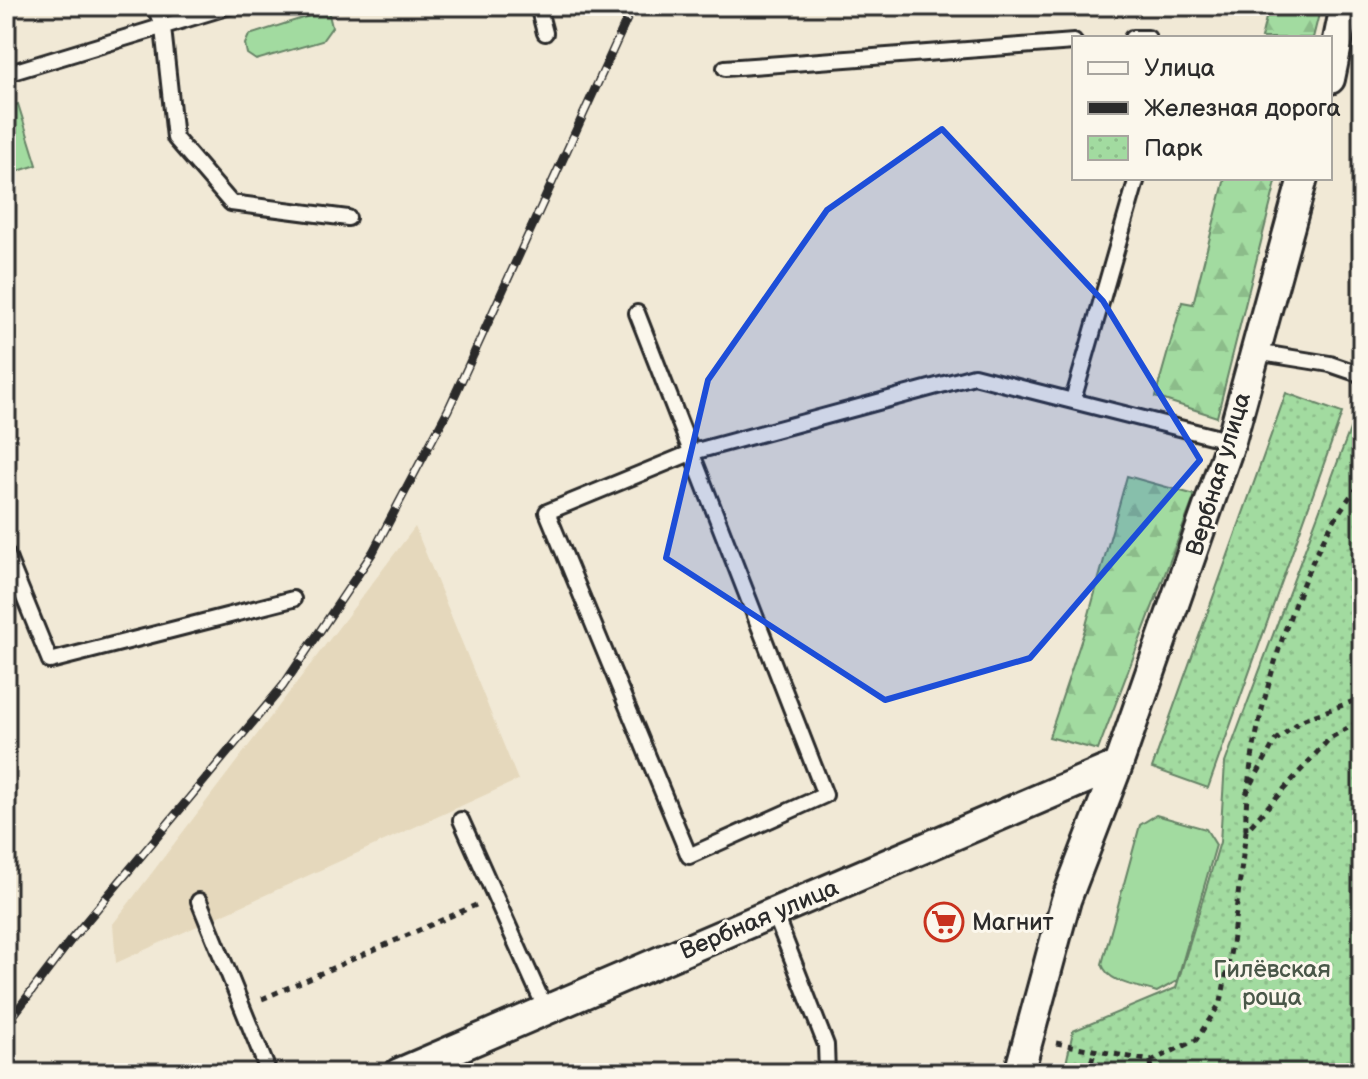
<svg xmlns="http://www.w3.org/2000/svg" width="1368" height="1079" font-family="'Balsamiq Sans',sans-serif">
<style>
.built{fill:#e5d8bc}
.green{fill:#a2dba0;stroke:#668366;stroke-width:2}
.forest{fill:url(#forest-firs);stroke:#668366;stroke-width:2}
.park{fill:url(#park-dots);stroke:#668366;stroke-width:2}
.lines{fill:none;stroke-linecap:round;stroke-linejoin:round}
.service-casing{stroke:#2b2b2b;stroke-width:20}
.minor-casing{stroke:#2b2b2b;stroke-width:34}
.path{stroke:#2b2b2b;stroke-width:5;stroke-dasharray:6 6;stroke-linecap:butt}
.service{stroke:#fbf7ec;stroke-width:14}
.minor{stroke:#fbf7ec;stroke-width:28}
.rail-casing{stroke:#2b2b2b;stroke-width:9}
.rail{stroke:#fbf7ec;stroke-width:6;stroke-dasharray:18;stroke-linecap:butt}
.marked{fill:#1d4ed8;fill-opacity:0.2;stroke:#1d4ed8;stroke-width:6;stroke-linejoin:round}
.labels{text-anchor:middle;stroke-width:6;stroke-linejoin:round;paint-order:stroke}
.street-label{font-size:24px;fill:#2b2b2b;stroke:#fbf7ec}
.poi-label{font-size:24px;fill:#2b2b2b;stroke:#fbf7ec;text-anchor:start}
.park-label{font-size:24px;fill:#495748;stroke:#fbf7ec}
</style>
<defs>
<pattern id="forest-firs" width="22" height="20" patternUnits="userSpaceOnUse" patternTransform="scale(2)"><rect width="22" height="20" fill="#a2dba0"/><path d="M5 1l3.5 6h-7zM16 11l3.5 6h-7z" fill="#8cbc8a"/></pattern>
<pattern id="park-dots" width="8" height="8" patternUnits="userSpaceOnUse" patternTransform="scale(2)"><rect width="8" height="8" fill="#a2dba0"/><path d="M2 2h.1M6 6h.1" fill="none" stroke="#8cbc8a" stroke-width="1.8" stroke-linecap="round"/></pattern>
</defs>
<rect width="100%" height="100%" fill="#f1e9d6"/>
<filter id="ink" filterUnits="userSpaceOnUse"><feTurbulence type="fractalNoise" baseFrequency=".0125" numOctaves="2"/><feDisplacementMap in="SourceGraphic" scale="16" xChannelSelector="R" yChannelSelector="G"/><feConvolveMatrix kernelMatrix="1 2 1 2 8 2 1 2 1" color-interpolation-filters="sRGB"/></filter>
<g filter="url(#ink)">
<!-- built -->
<path class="built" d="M415 527 518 780 116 963 113 924Z"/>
<!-- green -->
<path class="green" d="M328 10 332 27 322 41 256 60 247 54 245 44 249 35Z
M18 104 37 165 6 175V108Z
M1156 815 1206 829 1216 845 1177 981 1157 992C1139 986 1108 984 1102 964L1140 825Z"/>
<!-- forest -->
<path class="forest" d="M1269 6H1321L1313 38H1261Z
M1225 178H1277L1217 417 1155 397 1182 302 1193 304Z
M1127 476 1195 495 1098 750 1049 737 1085 629Z"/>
<!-- park -->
<path class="park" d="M1286 393 1342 413 1208 788 1152 768Z
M1356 413 1362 415V1073H1064L1073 1031 1176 988 1220 842 1225 763Z"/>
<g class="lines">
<defs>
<path id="service" d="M155 6 163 28 175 138 231 203 348 218
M538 6 545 33
M1132 38H1148
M725 68 1074 42
M6 74 230 6
M637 313 825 795 689 856 547 512 693 452 974 376 1231 441
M1255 352 1330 364 1362 375
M1073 400 1137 178
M6 553 50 661 293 599
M461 820 546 1010
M199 901 269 1073
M774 912 826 1045 827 1073"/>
<path id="minor" d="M1330 79 1345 6
M399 1073 1118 765
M1019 1073 1066 900 1118 765 1231 441 1303 178"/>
</defs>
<!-- service casing -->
<use href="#service" class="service-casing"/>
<!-- minor casing -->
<use href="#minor" class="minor-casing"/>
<!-- path -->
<path class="path" d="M1246 794 1275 741 1302 720 1362 698
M1246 830C1242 743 1301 545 1362 483
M262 999 476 905
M1056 1043 1151 1061 1196 1040 1221 1002 1232 944 1246 831 1330 738 1362 720
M1151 1061 1152 1073
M1088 1073 1094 1053"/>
<!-- service -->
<use href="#service" class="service"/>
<!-- minor -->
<use href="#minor" class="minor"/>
<defs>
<path id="rail" d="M6 1025 70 941 283 686 373 552 448 410 633 6"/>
</defs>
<!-- rail casing -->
<use href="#rail" class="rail-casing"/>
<!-- rail -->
<use href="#rail" class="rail"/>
</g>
</g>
<!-- marked area -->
<path class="marked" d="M942 129 1103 301 1200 460 1030 658 885 700 666 558 708 380 827 210Z"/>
<!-- icons -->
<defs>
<symbol id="supermarket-ring" viewBox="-11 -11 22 22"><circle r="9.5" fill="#fbf7ec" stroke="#c8321e" stroke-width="1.5"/><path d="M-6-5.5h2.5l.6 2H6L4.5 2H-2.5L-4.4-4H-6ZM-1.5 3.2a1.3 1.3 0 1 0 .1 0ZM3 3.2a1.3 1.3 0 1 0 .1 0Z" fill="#c8321e"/></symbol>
</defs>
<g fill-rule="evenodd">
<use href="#supermarket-ring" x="922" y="900" width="44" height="44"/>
</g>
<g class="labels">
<!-- street labels -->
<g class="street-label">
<text transform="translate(1218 474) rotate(-73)" y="8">Вербная улица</text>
<text transform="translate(759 919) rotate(-23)" y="8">Вербная улица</text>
</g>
<!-- poi labels -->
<g class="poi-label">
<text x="972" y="930">Магнит</text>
</g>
<!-- park labels -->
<g class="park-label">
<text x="1272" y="977">Гилёвская<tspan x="1272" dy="28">роща</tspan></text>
</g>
</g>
<!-- margin -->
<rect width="1368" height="1079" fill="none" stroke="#fbf7ec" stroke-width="32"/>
<rect x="16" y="16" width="1336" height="1047" fill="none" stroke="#2b2b2b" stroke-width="3" filter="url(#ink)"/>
<!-- legend -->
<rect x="1072" y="36" width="260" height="144" fill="#fbf7ec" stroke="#a8a59f" stroke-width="2"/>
<rect x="1088" y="62" width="40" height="12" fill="#fbf7ec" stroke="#a8a59f" stroke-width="2"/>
<text x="1144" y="76" font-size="24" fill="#2b2b2b">Улица</text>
<rect x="1088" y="102" width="40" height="12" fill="#2b2b2b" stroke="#a8a59f" stroke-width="2"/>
<text x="1144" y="116" font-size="24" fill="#2b2b2b">Железная дорога</text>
<rect x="1088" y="136" width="40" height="24" fill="url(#park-dots)" stroke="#a8a59f" stroke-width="2"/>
<text x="1144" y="156" font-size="24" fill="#2b2b2b">Парк</text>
</svg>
